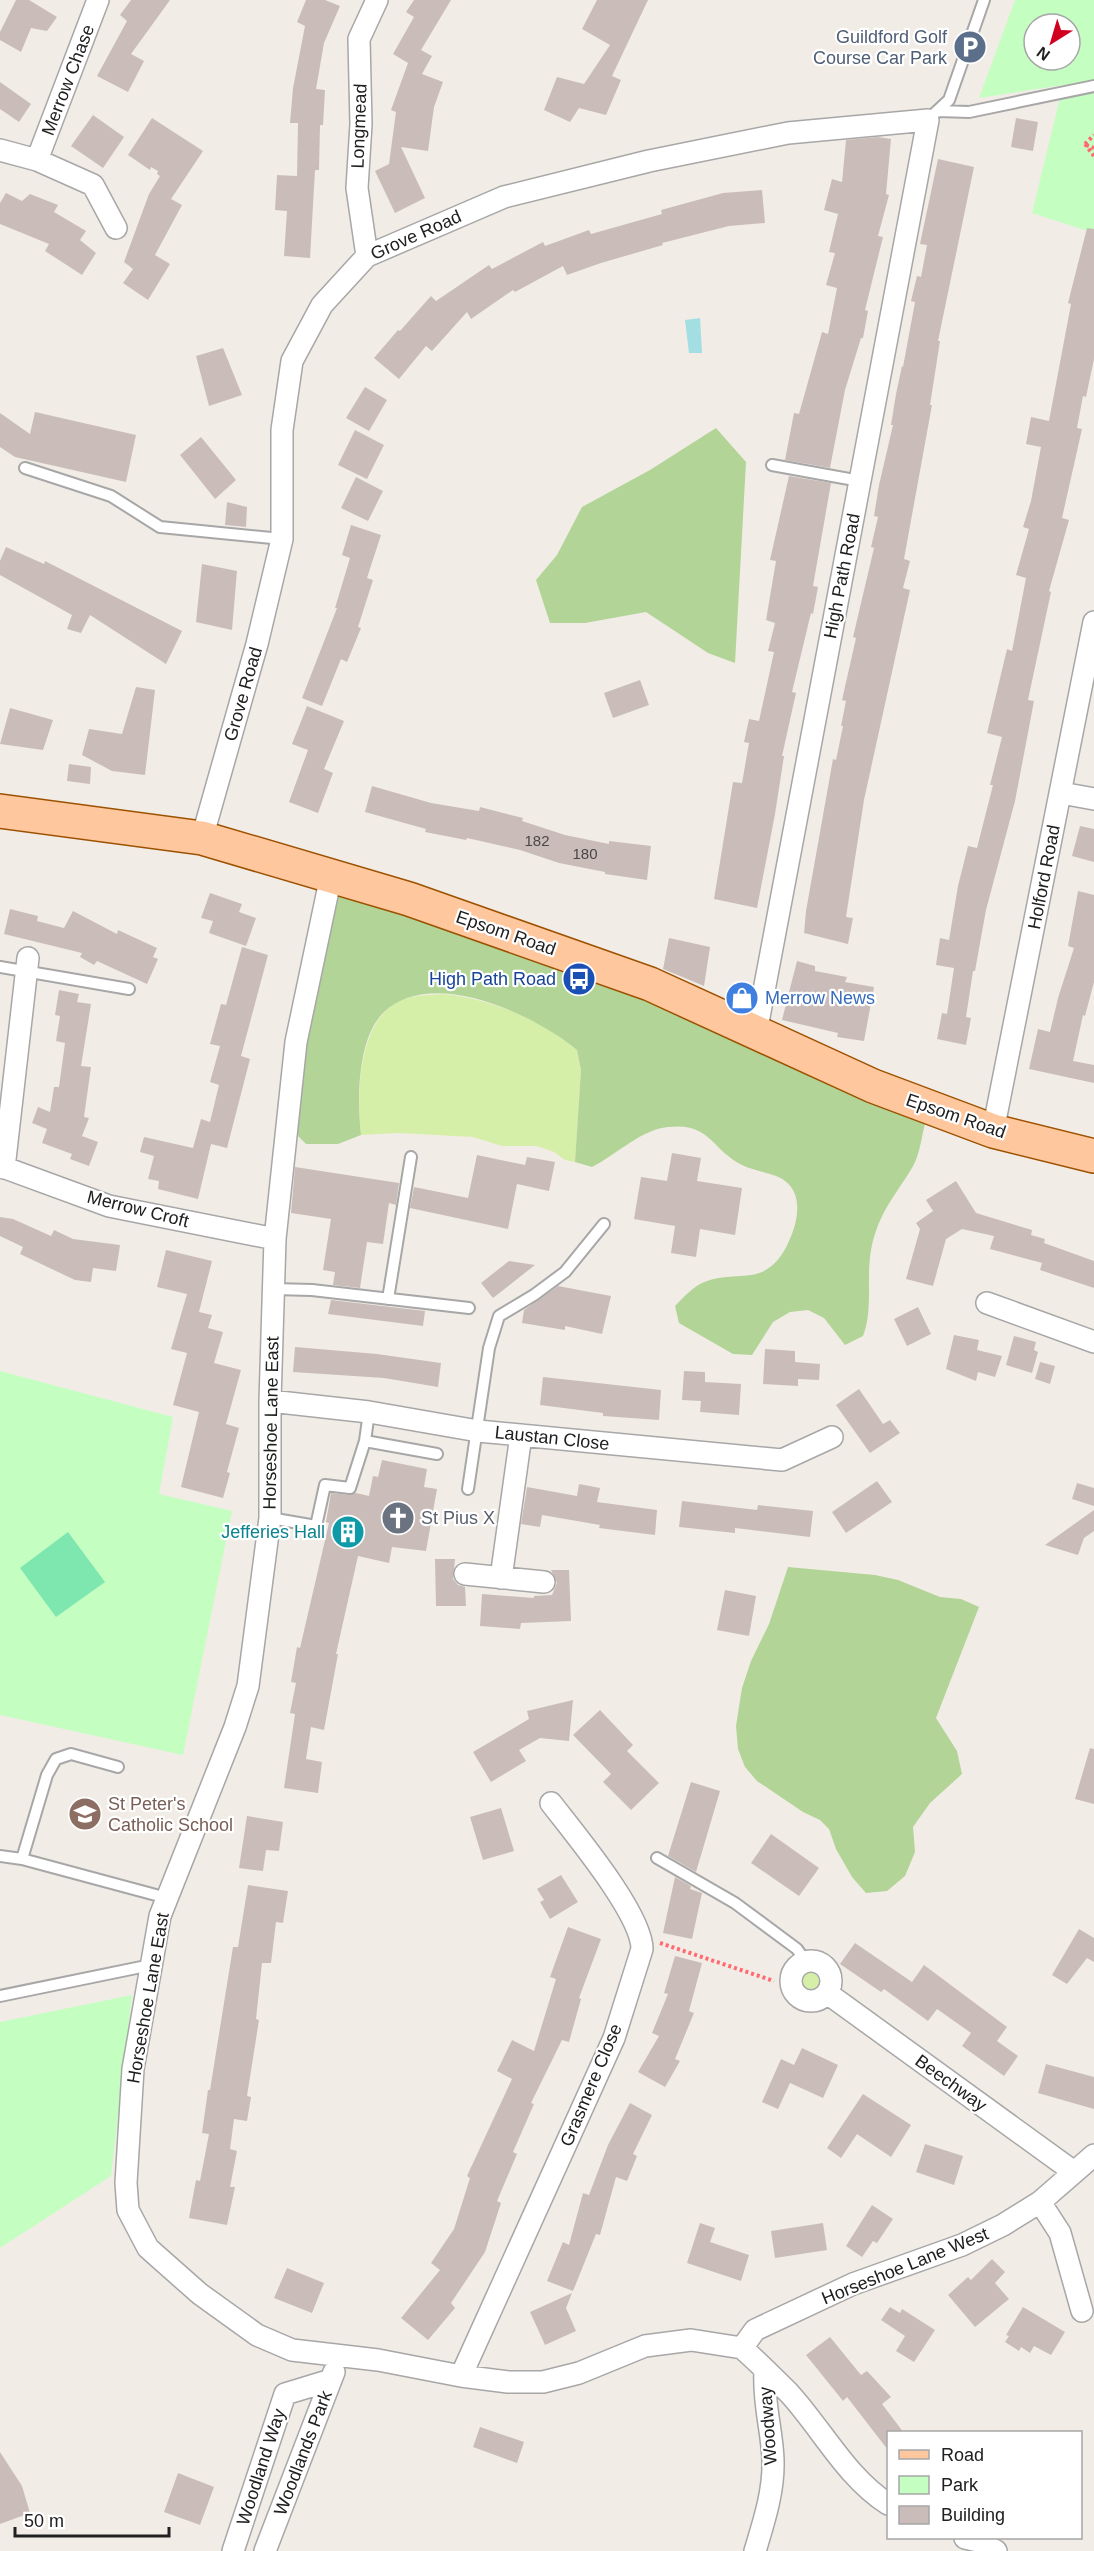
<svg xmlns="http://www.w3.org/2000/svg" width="1094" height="2551" font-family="Helvetica,sans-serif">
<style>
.grass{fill:#d6efa8}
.forest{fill:#b2d497}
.park{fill:#c5fec1;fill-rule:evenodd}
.pitch{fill:#7ee7af}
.water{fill:#a3dee3}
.building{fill:#cabdb9}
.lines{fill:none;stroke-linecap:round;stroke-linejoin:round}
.lane-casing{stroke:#a7a7a7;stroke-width:14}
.street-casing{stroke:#a7a7a7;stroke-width:24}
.primary-casing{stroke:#9d5200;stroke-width:36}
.path{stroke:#ff6a70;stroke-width:4;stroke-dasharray:3 3;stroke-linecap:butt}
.lane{stroke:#fff;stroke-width:10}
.street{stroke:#fff;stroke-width:21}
.primary{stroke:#ffc79e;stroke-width:33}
.labels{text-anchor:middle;stroke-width:4.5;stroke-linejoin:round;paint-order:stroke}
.number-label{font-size:15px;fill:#4a4746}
.service-label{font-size:18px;fill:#4e5e75;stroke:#fff;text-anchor:end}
.street-label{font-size:18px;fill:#202020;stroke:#fff}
.transit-label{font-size:18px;fill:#164399;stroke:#fff;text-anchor:end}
.shop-label{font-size:18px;fill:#366cbe;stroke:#fff;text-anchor:start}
.worship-label{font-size:18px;fill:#5b616d;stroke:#fff;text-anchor:start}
.culture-label{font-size:18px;fill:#0d838f;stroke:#fff;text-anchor:end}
.education-label{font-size:18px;fill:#785e54;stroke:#fff;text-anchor:start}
</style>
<rect width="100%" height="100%" fill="#f2ece6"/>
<!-- grass -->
<path class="grass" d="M443 994C492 999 539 1019 577 1050L581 1070 575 1162 565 1160 554 1152 537 1146H502L473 1137 398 1133 361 1135C357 1094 357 1019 402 1000 414 995 430 995 443 994Z
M797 1981a13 13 0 1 1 26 0a13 13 0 1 1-26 0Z"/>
<!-- forest -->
<path class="forest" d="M716 428 746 462 735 663 708 653 646 612 585 623H550L536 580 557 555 582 507 650 470Z
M328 886 614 988 926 1119C922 1134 920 1155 912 1168 895 1196 880 1211 872 1245 865 1275 874 1308 863 1336L845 1345 824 1318 808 1310 790 1312 773 1322 752 1355 733 1354 679 1323 675 1306C685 1296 693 1286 707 1281 737 1270 762 1287 784 1251 797 1228 809 1189 776 1176 765 1172 752 1170 742 1165 711 1149 710 1122 668 1127 642 1129 616 1155 592 1167L575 1162 581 1070 577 1050C535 1015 433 966 384 1012 357 1038 357 1100 361 1135L338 1144H306L287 1125Z
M788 1567 875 1575 898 1580 940 1597 961 1599 979 1607 936 1718 957 1751 962 1774 930 1803 913 1827 915 1852 905 1876 887 1891 866 1893 852 1877 836 1849 829 1829 820 1820 803 1812 757 1781 745 1767 738 1749 736 1726 742 1688 751 1661 769 1624Z"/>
<!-- park -->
<path class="park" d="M1015 0H1094V233L1032 213 1063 85 979 98ZM1034 24H1070V60H1034Z
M0 1371 173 1417 159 1494 232 1511 183 1755 0 1715Z
M132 1995 111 2176 0 2248V2022Z"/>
<!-- pitch -->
<path class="pitch" d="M68 1532 105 1582 56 1617 20 1568Z"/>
<!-- water -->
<path class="water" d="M700 318 702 353H689L685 320Z"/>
<!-- building -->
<path class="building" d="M16 0H29L57 17 47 31 31 28 21 52 0 40V32Z
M131 0H170L131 54 144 61 128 92 97 76 127 21 120 15Z
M306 0H325L340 6 324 43 316 89 325 90 323 125H320L319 170H315L310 258 284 256 287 211 275 210 277 175 297 176 298 123H290L293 88 305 26 297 22Z
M414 0H451L421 50 432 56 422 74 443 82 434 107 428 151 401 147 425 198 395 213 375 171 389 164 396 112 391 110 408 63 393 54 414 17 406 12Z
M597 0H648L612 76 621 80 606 115 579 108 570 122 544 110 557 77 584 84 610 45 582 29Z
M0 82 31 104 19 122 0 109Z
M93 115 124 137 103 168 71 146Z
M152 118 203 151 171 199 182 205 155 255 170 264 148 300 123 283 133 269 124 262 149 194 160 176 157 174 158 171 151 167 150 170 128 155Z
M1016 118 1038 122 1033 151 1011 147Z
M878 137 891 139 886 194 889 195 878 236 883 237 865 310 868 311 863 338H861L845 390 830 468 785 460 794 413 799 414 822 332 828 334 837 288 826 285 835 253 829 252 838 214 824 210 832 179 842 182 846 140Z
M938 159 974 167 938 341H940L930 405H932L904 559 910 561 903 588 910 590 864 800 846 917 853 918 848 944 804 933 806 911 833 759 836 760 843 726H841L846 701 842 700 856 638 853 637 874 548 871 547 878 517 874 516 879 485 893 425H891L896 394 902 366 903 367 915 302 911 301 917 276 921 277 927 245 920 244Z
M762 190 765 223 729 226 662 243 663 245 601 263 567 275 563 266 515 292 513 290 471 319 467 312 432 351 426 346 399 379 374 358 398 330 400 331 431 296 436 301 489 265 492 269 543 242 545 246 589 230 591 234 662 214 661 210 723 193Z
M6 193 22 201 30 194 58 205 54 212 86 231 80 240 96 253 82 275 45 251 49 244 0 224V203Z
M1087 228 1094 229V359L1086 397 1083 396 1077 428 1082 429 1062 518 1069 520 1049 591 1051 592 1028 700 1034 701 1024 754 1015 801 986 910 975 971H973L966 1017 971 1018 966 1045 937 1039 942 1013 947 1014 954 968 936 965 940 938 949 940 958 886 968 846 977 848 993 785H990L1002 737 987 733 1007 649 1012 651 1026 578 1016 575 1029 529 1023 527 1031 501 1041 447 1026 444 1031 417 1049 421 1071 304 1068 303Z
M223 348 242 395 209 406 196 356Z
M365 387 387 400 369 431 346 418Z
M35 412 136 435 126 482 15 457 0 447V413L30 434Z
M355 430 384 445 367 479 338 465Z
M201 437 236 480 215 499 180 455Z
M789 476 831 483 813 586 818 587 813 614 811 613 792 692 796 693 782 756H784L775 814 757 908 714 899 733 782 742 783 749 743 744 742 749 719 759 721 774 652 768 651 775 623 766 620 776 561 770 560Z
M356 477 383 491 368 521 341 508Z
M227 502 247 507 246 527 225 525Z
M351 525 381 535 367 578 373 580 358 627 361 628 347 662 341 659 322 706 302 698 337 608H335L350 558 342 555Z
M6 547 44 564 45 561 182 631 166 664 90 615 81 633 67 629 72 615 0 575V561Z
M202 564 237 571 232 630 196 622Z
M640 680 649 705 613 718 604 693Z
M136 687 155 690 145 775 112 771 82 755 89 729 122 734Z
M307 706 344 721 324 769 333 773 318 813 289 802 308 750 292 744Z
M10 708 53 720 43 750 0 744Z
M69 764 91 767 90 784 67 781Z
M372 786 431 803 479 811 480 807 523 818 522 821 565 835 609 844V841L651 846 647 880 605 874V872L559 863 520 850 467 838 466 840 425 832 426 829 365 812Z
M1080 826 1094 829V862L1072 856Z
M1078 891 1094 895V982L1085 1016 1083 1015 1073 1061 1094 1065V1083L1029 1069 1038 1029 1050 1032 1058 998 1074 948 1068 946Z
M210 893 242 904 239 912 256 918 246 946 209 933 213 921 201 918Z
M10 909 38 916 37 921 64 928 73 911 117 934 118 930 157 948 153 957 158 959 147 984 97 961 94 965 80 957 82 953 4 934Z
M669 938 710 947 704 986 663 969Z
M242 947 268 955 241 1056 250 1059 227 1148 211 1144 198 1199 158 1189 159 1181 148 1179 154 1156 140 1152 144 1137 193 1148 201 1119 210 1122 219 1085 210 1082 220 1046 210 1044 221 1004 226 1005Z
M797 961 815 966V971L847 977 845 982 874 987 864 1041 837 1037 838 1033 782 1020Z
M59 990 79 994 77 1002 91 1004 81 1066 91 1067 84 1117 89 1118 82 1136 98 1142 89 1166 70 1159 72 1154 42 1143 47 1129 32 1123 38 1107 50 1112 54 1087H59L65 1043 56 1041 60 1016 55 1015Z
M672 1153 701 1158 697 1181 742 1188 735 1235 700 1229 696 1257 671 1253 675 1226 634 1219 641 1177 667 1181Z
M477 1155 525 1165 527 1157 555 1162 549 1191 517 1184 508 1229 410 1208 414 1187 468 1198Z
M295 1167 399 1183 396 1205 389 1203 383 1244 367 1242 360 1288 333 1285 335 1272 323 1270 331 1219 291 1213Z
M956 1181 976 1213 1032 1230 1031 1235 1045 1239 1044 1243 1094 1261V1288L1040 1270 1042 1263 990 1249 994 1236 962 1229 946 1239 933 1286 906 1279 920 1229 916 1223 933 1211 926 1200Z
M0 1217 13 1219 51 1236 54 1230 73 1239 120 1245 116 1271 93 1268 91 1282 75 1280 20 1254 23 1247 0 1236Z
M166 1250 212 1261 199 1312 212 1315 208 1328 223 1332 214 1363 241 1370 226 1424 239 1428 227 1472 230 1473 223 1498 181 1487 199 1412 173 1405 187 1353 171 1349 187 1294 157 1287Z
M509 1261 535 1265 493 1298 481 1283Z
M558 1286 611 1296 602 1334 565 1326V1330L522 1323 524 1310Z
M331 1300 425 1311 423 1326 328 1314Z
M918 1307 931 1334 907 1346 894 1319Z
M954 1335 979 1340 977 1350 1002 1356 995 1377 978 1372 976 1381 946 1369Z
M1014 1336 1036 1342 1034 1350 1038 1352 1032 1373 1006 1365Z
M295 1347 377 1354 441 1363 438 1387 384 1378 293 1372Z
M765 1349 795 1351V1362L820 1364 819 1380 798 1379V1386L763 1384Z
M1040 1362 1055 1366 1050 1384 1035 1379Z
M684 1371 705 1372V1382L741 1384 739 1415 700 1412 701 1401 682 1400Z
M543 1377 661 1390 659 1420 603 1416V1413L540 1405Z
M859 1389 883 1424 890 1420 900 1433 870 1453 836 1405Z
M382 1460 427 1469 424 1487 437 1489 426 1551 392 1547 389 1563 358 1556 336 1654H338L324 1730 311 1727 306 1759 322 1762 318 1793 284 1788 295 1714 290 1713 296 1683 291 1682 297 1647 300 1648 329 1523 326 1522 331 1493 350 1495 356 1493 369 1496 373 1476 378 1477Z
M877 1481 892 1502 846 1533 832 1512Z
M1077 1483 1094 1488V1506L1072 1499Z
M579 1484 600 1488 597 1502 657 1510 655 1535 599 1528 600 1525 542 1515 540 1527 521 1524 527 1487 577 1496Z
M682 1501 757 1510 758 1505 813 1511 810 1537 735 1528V1533L679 1527Z
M1094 1510V1531L1084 1538 1078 1555 1045 1545Z
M435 1559H455L453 1579 458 1585 465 1587 466 1606H436Z
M551 1570H569L571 1621 521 1623 520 1629 480 1626 482 1594 534 1598V1596L552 1595 557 1583Z
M725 1590 756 1596 749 1636 717 1630Z
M573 1700 569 1741 540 1738 519 1750 526 1761 491 1782 473 1752 529 1719 527 1711Z
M600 1710 633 1745 627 1751 659 1783 631 1810 603 1782 611 1774 573 1735Z
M1090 1748 1094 1749V1804L1075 1799Z
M691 1782 720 1791 696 1872 668 1856Z
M501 1808 514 1851 483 1860 470 1817Z
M247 1816 283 1822 279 1851 266 1850 263 1871 239 1868Z
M771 1834 819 1868 799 1896 751 1863Z
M561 1875 578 1902 550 1919 540 1902 544 1900 537 1889Z
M675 1877 691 1886 690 1889 702 1893 692 1939 663 1933Z
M248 1885 288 1891 283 1923 276 1922 271 1963H262L256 2019 259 2020 247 2096 251 2097 247 2121 234 2119 230 2149 237 2151 230 2187H235L227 2225 189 2218 196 2180 200 2181 209 2134 202 2133 208 2090H210L233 1947H238Z
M568 1927 601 1939 579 1998 581 1999 569 2042 562 2040 531 2103 534 2104 513 2152 517 2154 497 2201 501 2203 485 2252 451 2303 455 2308 428 2340 401 2318 440 2270 431 2263 454 2229 470 2178 467 2176 512 2079 497 2071 512 2040 534 2051 556 1979 550 1977Z
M1079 1929 1094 1938V1962L1087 1958 1067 1984 1052 1975Z
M855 1943 912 1982 924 1965 1007 2027 997 2041 1018 2056 1004 2076 962 2046 971 2033 937 2009 928 2021 884 1989 881 1992 840 1964Z
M675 1956 702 1963 689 2011 694 2013 675 2059 680 2061 665 2087 638 2072 659 2036 652 2033 668 1994 664 1993Z
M802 2048 838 2065 823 2098 790 2083 778 2109 762 2102 781 2059 794 2065Z
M1046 2064 1094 2077V2109L1038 2093Z
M863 2094 911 2125 891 2157 857 2134 841 2158 827 2148Z
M630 2103 652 2115 633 2154 637 2156 627 2181 616 2177 600 2235 596 2234 573 2291 547 2281 563 2242 569 2245 583 2193 589 2195 608 2145Z
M925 2144 963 2156 954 2185 916 2172Z
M872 2205 893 2219 877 2243 873 2241 862 2257 846 2246Z
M700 2223 715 2228 710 2242 749 2255 741 2281 687 2263Z
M823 2223 827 2250 775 2258 771 2231Z
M992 2259 1005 2272 995 2283 1009 2299 975 2327 948 2295 968 2277 971 2280Z
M287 2268 324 2283 312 2313 274 2298Z
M572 2293 566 2308 576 2331 545 2345 530 2312Z
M890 2307 900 2313 902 2309 935 2330 914 2362 896 2351 905 2336 881 2320Z
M1023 2307 1065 2332 1051 2355 1034 2346 1030 2353 1021 2347 1019 2351 1005 2342 1009 2336 1006 2335Z
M830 2337 861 2375 867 2371 891 2397 882 2404 904 2433H888V2450L847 2397 843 2401 806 2355Z
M480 2427 524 2442 517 2463 473 2447Z
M0 2452 22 2486 30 2513 0 2524Z
M178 2473 214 2487 200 2525 164 2512Z"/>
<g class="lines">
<defs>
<path id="lane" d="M938 111 969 112 1094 86
M935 113 949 100 984 0
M772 465 860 481
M25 468 111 496 160 527 282 539
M0 967 129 989
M274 1289 312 1290 469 1308
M388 1299 411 1157
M365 1441 437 1454
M468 1489 489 1348 499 1316 534 1295 565 1272 604 1224
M270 1518 316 1526 325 1485 350 1488 365 1441 369 1412
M0 1856 22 1859 167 1898
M657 1858 735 1903 797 1949 806 1962
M22 1859 47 1775 56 1759 71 1754 118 1767
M0 1996 151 1965"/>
<path id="street" d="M0 150 37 160 93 185 116 228
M37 160 98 0
M367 256 357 188 361 124 359 39 377 0
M1061 793 1094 799
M202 838 257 644 282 539V430L292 361 322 305 367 256 504 197 649 161 788 133 928 120 756 1033
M331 876 296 1042 275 1239 270 1401V1518L248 1686 235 1727 160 1916 133 2069 126 2183 128 2210 148 2248 200 2294 257 2335 292 2350 378 2360 461 2376 508 2382H543L579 2373 645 2346 691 2340 742 2348
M993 1131 1094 622
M0 1166 109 1206 275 1239
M4 1168 28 958
M987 1303 1094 1342
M270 1401 369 1412 478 1431 782 1460 832 1437
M465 1574 544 1582
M501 1578 521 1435
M791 1981a20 20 0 1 1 40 0a20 20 0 1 1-40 0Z
M827 1993 1074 2172
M1040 2202 1060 2233 1082 2311
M742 2348 755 2330 853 2284 962 2245 1003 2225 1040 2202 1094 2155
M742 2348C758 2362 774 2378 789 2393 822 2429 846 2477 888 2504
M461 2376 614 2038 642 1949C642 1914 574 1833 551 1803
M965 2538 978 2541 996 2551
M233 2551 285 2394 331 2380
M265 2551 334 2372
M755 2551C764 2521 774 2491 773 2460 772 2429 763 2404 765 2371"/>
<path id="primary" d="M0 811 202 838 409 899 650 984 873 1086 993 1131 1094 1156"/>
</defs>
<!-- lane casing -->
<use href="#lane" class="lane-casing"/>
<!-- street casing -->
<use href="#street" class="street-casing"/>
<!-- primary casing -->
<use href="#primary" class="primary-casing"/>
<!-- path -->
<path class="path" d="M1085 144 1094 156
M1085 144 1094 135
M1086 145 1094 148
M660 1943 774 1981"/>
<!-- lane -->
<use href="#lane" class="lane"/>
<!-- street -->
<use href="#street" class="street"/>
<!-- primary -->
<use href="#primary" class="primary"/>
</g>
<!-- icons -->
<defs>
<symbol id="parking-disc" viewBox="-11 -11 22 22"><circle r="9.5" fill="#5c6f8a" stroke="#fff"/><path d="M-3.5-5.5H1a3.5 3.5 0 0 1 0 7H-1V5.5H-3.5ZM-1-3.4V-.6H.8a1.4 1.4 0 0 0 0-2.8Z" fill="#fff"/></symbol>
<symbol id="bus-disc" viewBox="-11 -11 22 22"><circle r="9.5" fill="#1a4fb4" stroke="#fff"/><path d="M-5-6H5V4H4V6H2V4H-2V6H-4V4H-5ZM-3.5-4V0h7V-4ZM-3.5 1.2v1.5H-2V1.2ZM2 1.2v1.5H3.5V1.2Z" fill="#fff"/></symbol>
<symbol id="shop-disc" viewBox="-11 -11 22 22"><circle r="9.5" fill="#3f7fe0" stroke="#fff"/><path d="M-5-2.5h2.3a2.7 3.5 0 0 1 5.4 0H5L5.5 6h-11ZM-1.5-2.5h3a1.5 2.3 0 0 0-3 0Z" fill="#fff"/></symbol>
<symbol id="church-disc" viewBox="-11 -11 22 22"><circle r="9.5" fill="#6b7280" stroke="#fff"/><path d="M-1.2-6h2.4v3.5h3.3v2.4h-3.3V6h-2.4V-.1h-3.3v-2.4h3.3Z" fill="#fff"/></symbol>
<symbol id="building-disc" viewBox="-11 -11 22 22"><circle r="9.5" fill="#0f9aa8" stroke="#fff"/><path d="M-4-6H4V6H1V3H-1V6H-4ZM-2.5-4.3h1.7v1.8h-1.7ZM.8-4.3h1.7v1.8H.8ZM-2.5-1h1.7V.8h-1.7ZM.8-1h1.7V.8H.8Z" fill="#fff"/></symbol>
<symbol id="school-disc" viewBox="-11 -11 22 22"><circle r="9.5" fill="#8d6e63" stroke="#fff"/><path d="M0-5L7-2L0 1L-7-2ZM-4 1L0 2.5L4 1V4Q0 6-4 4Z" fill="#fff"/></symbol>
</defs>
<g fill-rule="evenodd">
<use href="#parking-disc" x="951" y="28" width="38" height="38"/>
<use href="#bus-disc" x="560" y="960" width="38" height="38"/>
<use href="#shop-disc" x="723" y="979" width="38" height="38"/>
<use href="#church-disc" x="379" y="1499" width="38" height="38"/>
<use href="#building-disc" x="329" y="1513" width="38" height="38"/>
<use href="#school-disc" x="66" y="1795" width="38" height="38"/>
</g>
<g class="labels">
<!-- number labels -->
<g class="number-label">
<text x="537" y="846">182</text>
<text x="585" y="859">180</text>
</g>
<!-- service labels -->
<g class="service-label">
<text x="947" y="43">Guildford Golf<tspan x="947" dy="21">Course Car Park</tspan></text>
</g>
<!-- street labels -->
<g class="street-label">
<text transform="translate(68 80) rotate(-69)" y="6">Merrow Chase</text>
<text transform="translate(359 126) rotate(-88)" y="6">Longmead</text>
<text transform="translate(416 235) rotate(-24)" y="6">Grove Road</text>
<text transform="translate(842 576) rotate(-79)" y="6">High Path Road</text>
<text transform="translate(243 694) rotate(-74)" y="6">Grove Road</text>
<text transform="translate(1044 877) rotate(-79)" y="6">Holford Road</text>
<text transform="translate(506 933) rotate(19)" y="6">Epsom Road</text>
<text transform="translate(956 1116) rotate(19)" y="6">Epsom Road</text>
<text transform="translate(138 1209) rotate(14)" y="6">Merrow Croft</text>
<text transform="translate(271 1423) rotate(-89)" y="6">Horseshoe Lane East</text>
<text transform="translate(552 1438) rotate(6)" y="6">Laustan Close</text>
<text transform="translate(148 1998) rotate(-80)" y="6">Horseshoe Lane East</text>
<text transform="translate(951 2083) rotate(36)" y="6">Beechway</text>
<text transform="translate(591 2085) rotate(-67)" y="6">Grasmere Close</text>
<text transform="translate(905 2266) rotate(-22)" y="6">Horseshoe Lane West</text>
<text transform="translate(768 2426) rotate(-94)" y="6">Woodway</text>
<text transform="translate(303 2453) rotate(-69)" y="6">Woodlands Park</text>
<text transform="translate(261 2467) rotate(-72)" y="6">Woodland Way</text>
</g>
<!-- transit labels -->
<g class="transit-label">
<text x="556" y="985">High Path Road</text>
</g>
<!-- shop labels -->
<g class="shop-label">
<text x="765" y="1004">Merrow News</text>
</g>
<!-- worship labels -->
<g class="worship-label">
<text x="421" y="1524">St Pius X</text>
</g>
<!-- culture labels -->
<g class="culture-label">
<text x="325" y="1538">Jefferies Hall</text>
</g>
<!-- education labels -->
<g class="education-label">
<text x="108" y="1810">St Peter's<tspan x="108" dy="21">Catholic School</tspan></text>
</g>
</g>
<!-- legend -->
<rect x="887" y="2431" width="195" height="108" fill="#ffffff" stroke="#a6a6a6" stroke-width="1.5"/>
<rect x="899" y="2450" width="30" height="9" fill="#ffc79e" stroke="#a6a6a6" stroke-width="1.5"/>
<text x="941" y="2461" font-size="18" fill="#202020">Road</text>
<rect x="899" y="2476" width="30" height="18" fill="#c5fec1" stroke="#a6a6a6" stroke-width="1.5"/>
<text x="941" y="2491" font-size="18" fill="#202020">Park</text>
<rect x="899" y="2506" width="30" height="18" fill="#cabdb9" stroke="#a6a6a6" stroke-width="1.5"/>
<text x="941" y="2521" font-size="18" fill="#202020">Building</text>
<!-- north arrow -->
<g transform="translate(1052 42) rotate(217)"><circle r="28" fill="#ffffff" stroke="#a6a6a6" stroke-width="1.5"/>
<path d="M0-4.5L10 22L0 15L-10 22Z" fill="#d1001f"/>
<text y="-9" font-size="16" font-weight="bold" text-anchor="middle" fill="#202020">N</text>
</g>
<!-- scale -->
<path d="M15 2527v9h154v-9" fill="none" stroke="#202020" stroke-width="3"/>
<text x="24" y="2527" font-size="18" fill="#202020" stroke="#ffffff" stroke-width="4.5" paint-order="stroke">50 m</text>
</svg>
